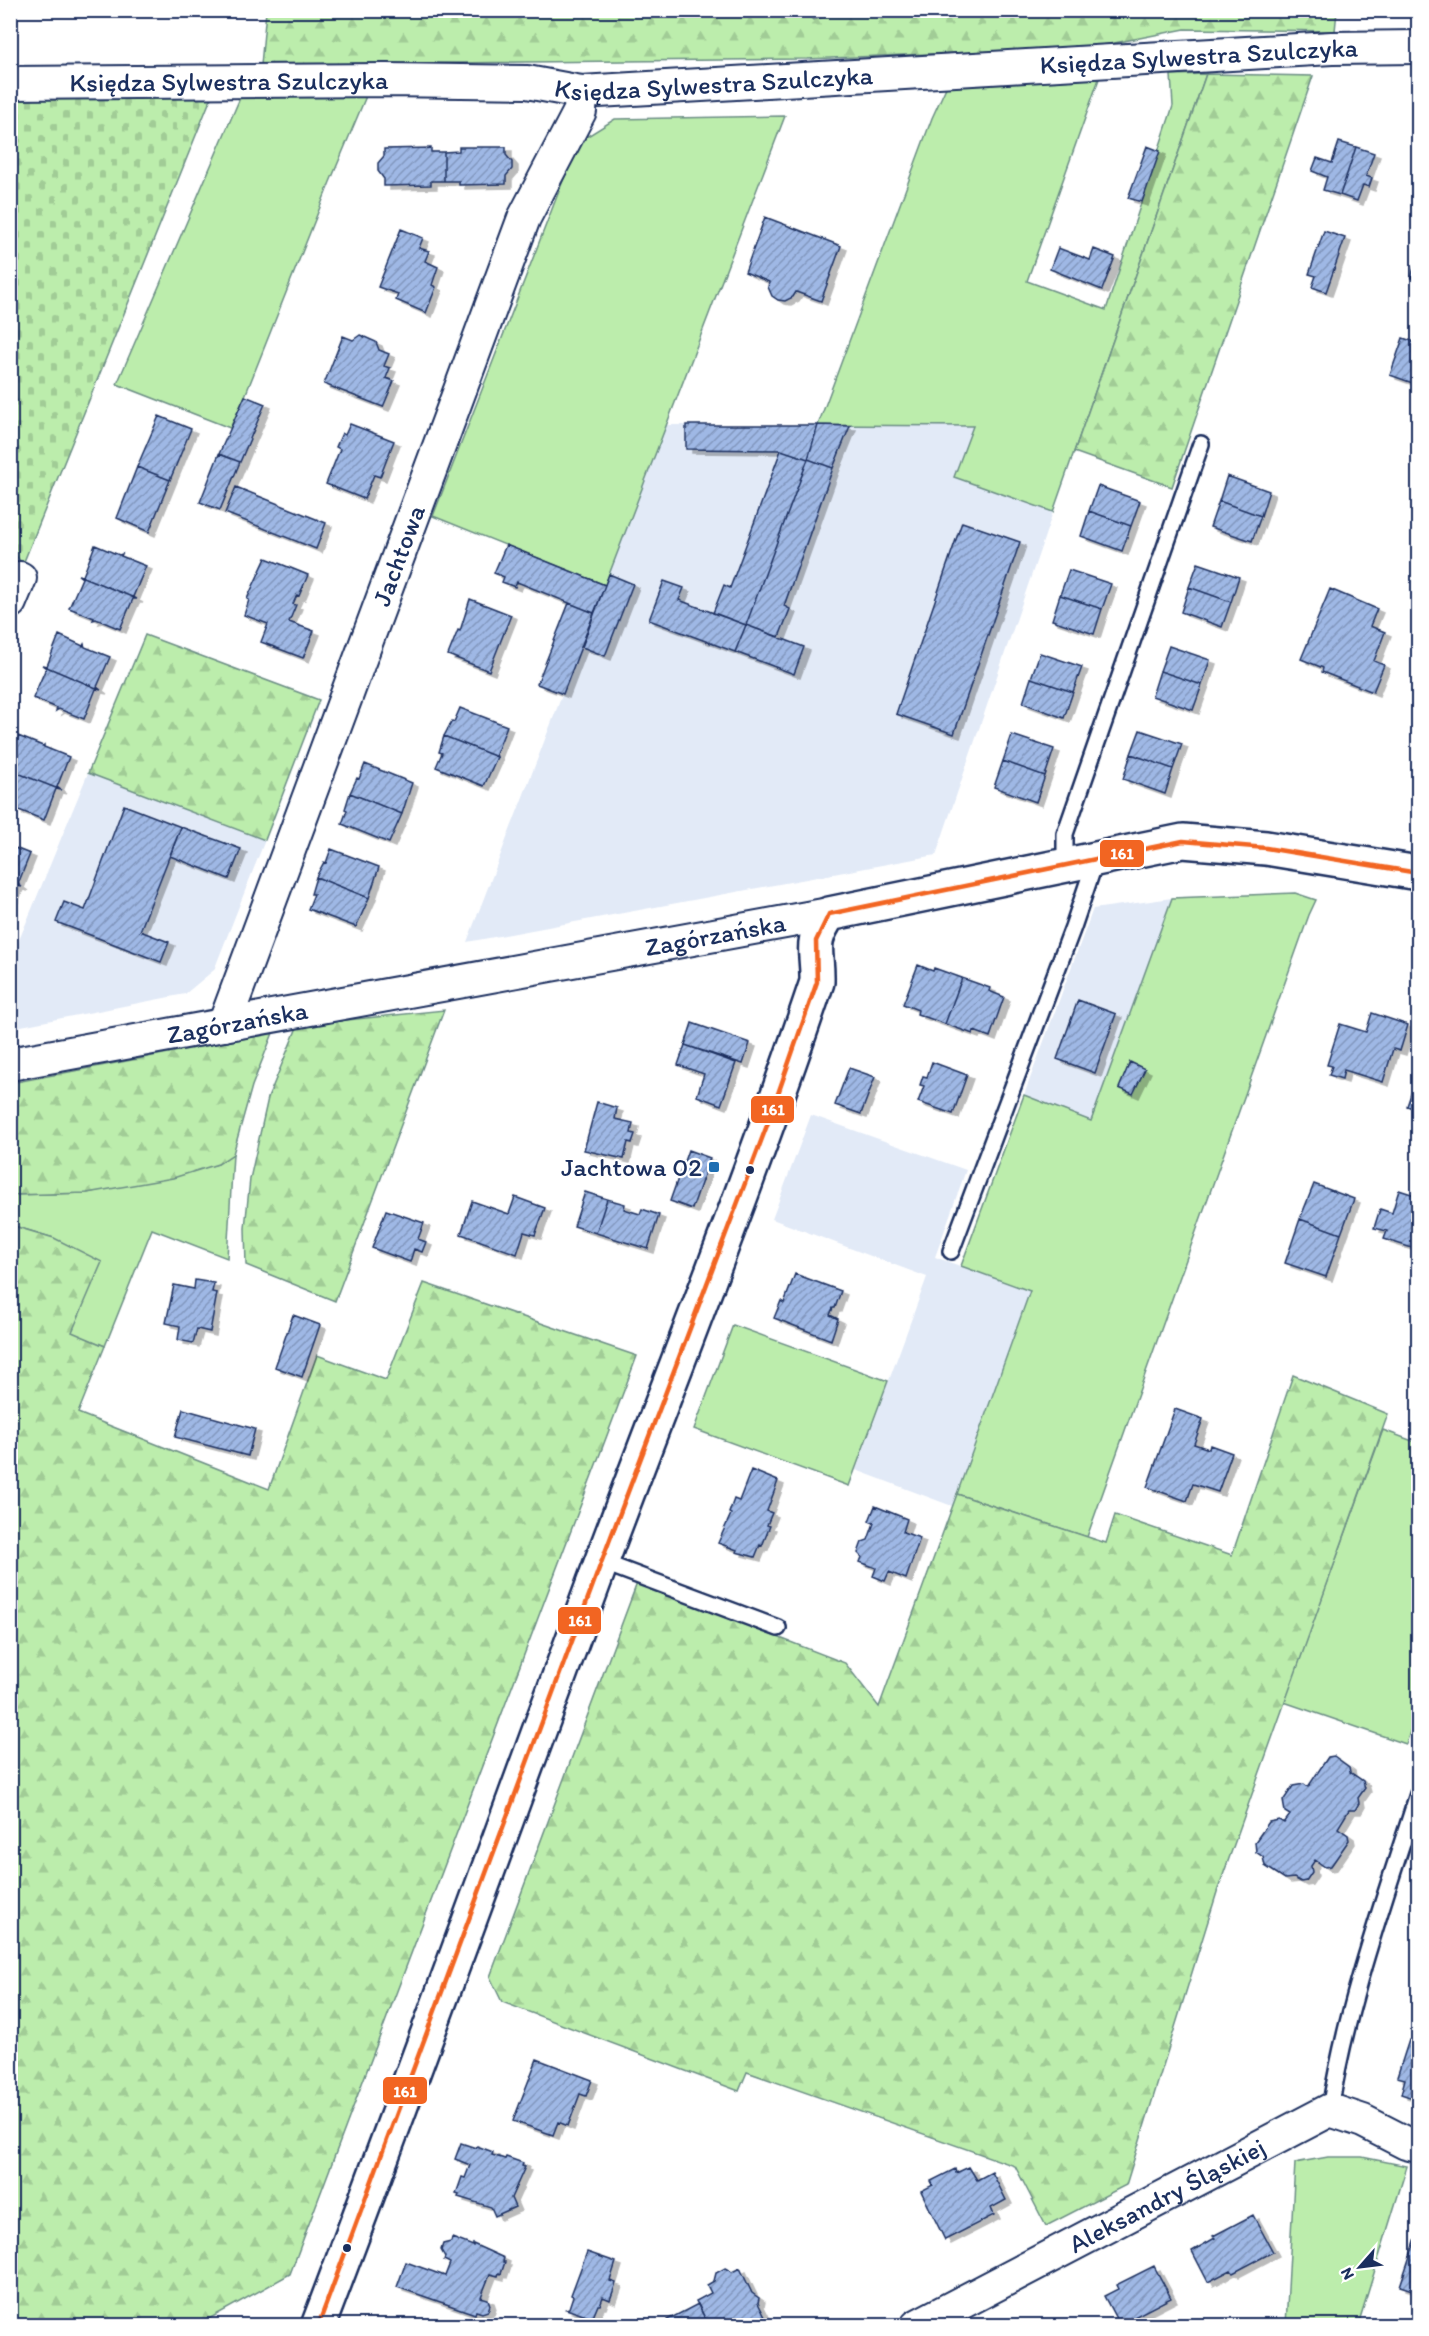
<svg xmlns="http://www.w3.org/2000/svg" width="1429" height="2336" font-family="Itim,sans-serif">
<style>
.built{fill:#e2eaf7}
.green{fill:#bcedac;stroke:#6c8e85;stroke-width:1.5}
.forest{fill:url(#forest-firs);stroke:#6c8e85;stroke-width:1.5}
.cemetery{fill:url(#cemetery-stones);stroke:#6c8e85;stroke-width:1.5}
.building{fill:url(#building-hatch);stroke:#1b2f5e;stroke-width:1.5;filter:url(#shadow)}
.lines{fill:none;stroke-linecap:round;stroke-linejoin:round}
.service-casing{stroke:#1b2f5e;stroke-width:20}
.minor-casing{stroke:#1b2f5e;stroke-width:36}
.tertiary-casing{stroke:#1b2f5e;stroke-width:38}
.service{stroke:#fff;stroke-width:15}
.minor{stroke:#fff;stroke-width:32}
.tertiary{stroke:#fff;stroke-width:33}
.bus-1-casing{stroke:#fff;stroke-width:9}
.bus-1{stroke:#f26522;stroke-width:4.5}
.poi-dot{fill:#1f6fb2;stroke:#fff;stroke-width:2}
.bus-dot{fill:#1b2f5e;stroke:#fff;stroke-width:2}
.labels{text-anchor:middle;stroke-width:4.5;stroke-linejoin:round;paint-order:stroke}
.street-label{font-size:26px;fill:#1b2f5e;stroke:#fff}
.poi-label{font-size:26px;fill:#1b2f5e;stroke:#fff;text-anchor:end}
.line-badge{stroke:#fff;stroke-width:2}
.badge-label{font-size:16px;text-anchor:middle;font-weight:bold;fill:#fff}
</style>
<defs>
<pattern id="forest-firs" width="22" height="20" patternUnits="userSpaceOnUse" patternTransform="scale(1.5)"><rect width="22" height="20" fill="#bcedac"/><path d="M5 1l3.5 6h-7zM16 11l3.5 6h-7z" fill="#a1cc96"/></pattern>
<pattern id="cemetery-stones" width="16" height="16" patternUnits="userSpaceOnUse" patternTransform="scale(1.5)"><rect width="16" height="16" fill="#bcedac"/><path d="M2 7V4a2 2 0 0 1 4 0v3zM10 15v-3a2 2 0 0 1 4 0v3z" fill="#a1cc96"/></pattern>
<pattern id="building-hatch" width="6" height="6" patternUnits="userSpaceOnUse" patternTransform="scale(1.5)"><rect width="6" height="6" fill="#9fb8e5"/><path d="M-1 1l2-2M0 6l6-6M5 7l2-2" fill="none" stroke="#8196bd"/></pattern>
<filter id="shadow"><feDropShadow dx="6" dy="4" stdDeviation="0" flood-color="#0004"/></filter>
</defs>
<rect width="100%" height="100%" fill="#fff"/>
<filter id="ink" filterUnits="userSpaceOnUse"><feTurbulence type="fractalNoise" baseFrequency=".0167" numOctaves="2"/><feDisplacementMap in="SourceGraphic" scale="12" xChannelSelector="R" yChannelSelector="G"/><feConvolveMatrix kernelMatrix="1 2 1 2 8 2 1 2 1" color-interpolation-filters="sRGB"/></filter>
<g filter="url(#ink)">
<!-- built -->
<path class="built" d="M666 425 974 426 954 477 1053 512 936 855 467 942Z
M88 773 265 840 214 970 185 994 11 1028 10 962Z
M1172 898 1091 1121 1024 1095 1093 909Z
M811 1115 966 1170 935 1257 1030 1291 952 1506 856 1470 927 1277 772 1219Z"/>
<!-- green -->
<path class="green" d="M1206 74 1053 512 954 477 973 426 818 425 932 118 948 83 1100 76 1027 281 1106 310 1173 106 1171 75Z
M369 89 330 182 245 396 230 428 117 384 243 91Z
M785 116 605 585 433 516 578 142 615 119Z
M1295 893 1316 900 1309 915 1087 1537 957 1494 1030 1291 961 1266 1024 1095 1091 1121 1172 898Z
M233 1154 227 1258 152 1229 105 1346 72 1333 54 1238 11 1225 10 1195 87 1193 218 1164Z
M733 1325 888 1381 849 1486 694 1429Z
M1383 1430 1418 1443V1707L1406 1744 1284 1702Z
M1328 2157H1362L1407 2166 1358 2325H1286L1295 2163Z"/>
<!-- forest -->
<path class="forest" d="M804 10 813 20 848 10 1337 11 1335 31 1185 29 1094 47 807 59 261 65 266 11Z
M1206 74 1313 76 1172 487 1074 452Z
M145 635 319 700 265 840 88 773Z
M444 1010 335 1301 246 1265 245 1228 250 1179 268 1098 298 1025Z
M273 1033 252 1086 233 1154 218 1164 173 1178 87 1193 11 1195V1083Z
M10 1225 54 1238 102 1262 72 1332 105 1346 78 1413 269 1489 317 1355 386 1380 424 1283 637 1356 290 2274 198 2325H11Z
M1293 1375 1388 1414 1217 1892 1126 2185 1046 2226 1015 2166 747 2072 739 2091 502 2002 490 1977 637 1583 845 1663 879 1707 957 1494 1106 1543 1115 1515 1232 1555Z"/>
<!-- cemetery -->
<path class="cemetery" d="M213 93 23 564 10 549V95Z"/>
<!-- building -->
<path class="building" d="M1339 142 1356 147 1340 195 1323 190 1327 177 1312 171 1317 158 1332 163Z
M1147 146 1160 151 1142 202 1128 198Z
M459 147H506V155L512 162V169L506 176V184L459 185V181H444V152L459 151Z
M1356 147 1374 153 1366 176 1372 178 1369 187 1363 185 1357 201 1340 195Z
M431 148V152H444V181H431V185L384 186V179L378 171V163L384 156V149Z
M765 217 841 246 821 301 796 292 793 297 785 301 778 300 772 296 768 287 769 282 745 272Z
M401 229 423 238 419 248 429 251 425 261 438 267 432 285 436 287 426 313 396 300 398 294 378 287Z
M1324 231 1345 238 1326 292 1312 287 1316 276 1309 274Z
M1058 248 1090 260 1094 249 1115 257 1102 290 1050 269Z
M1418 254V280L1411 278Z
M360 335 376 342 379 350 389 354 384 366 390 368 386 378 394 381 383 407 324 384 343 336 353 340Z
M1403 338 1418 343V385L1390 375Z
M245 396 265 404 240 462 219 454Z
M159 416 191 429 170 480 137 467Z
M350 424 394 441 380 477 374 475 364 499 326 484 340 449 336 447 342 433 345 435Z
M686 425H818L808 459 781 450 686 449Z
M818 425 850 426 833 468 808 459Z
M781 450 808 459 746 625 713 613 724 585 730 588Z
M219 454 240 462 220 510 200 502Z
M808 459 833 468 784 606 790 609 779 637 746 625Z
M137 467 170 480 149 532 117 518Z
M1227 476 1269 491 1261 516 1219 501Z
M1098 486 1140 501 1131 526 1089 511Z
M236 487 326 523 316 549 225 513Z
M1219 501 1261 516 1252 541 1210 527Z
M1089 511 1131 526 1122 551 1081 536Z
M962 522 1020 542 954 734 896 714Z
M95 545 119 555 122 554 121 556 146 566 133 597 137 599 78 575 83 576Z
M506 545 605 585 594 613 517 582 515 587 502 582 504 577 494 573Z
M266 558 308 575 299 596 297 595 293 604 296 605 289 622 314 631 303 658 261 642 268 624 244 615 249 600 247 599Z
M1198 563 1239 577 1231 602 1189 587Z
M1069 570 1111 584 1102 609 1060 595Z
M609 574 633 584 605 656 582 647Z
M78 575 137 599H133L120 629 96 619 93 620 94 618 69 608 82 578Z
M664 581 684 588 679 600 746 625 735 652 649 620Z
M1189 587 1231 602 1222 627 1181 612Z
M1330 589 1377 609 1370 626 1385 632 1374 661 1384 665 1373 692 1322 672 1323 668 1301 659Z
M1060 595 1102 609 1094 634 1052 620Z
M470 599 511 615 489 671 448 655 458 630 460 631Z
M569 603 594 613 563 694 537 684Z
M746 625 804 647 794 674 735 652Z
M59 635 83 646 84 644 85 647 110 657 97 687 101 690 42 665 47 666Z
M1169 646 1210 660 1202 685 1160 671Z
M1040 653 1082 667 1073 692 1031 678Z
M42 665 101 690 96 689 84 719 59 709 56 711 57 708 33 698 46 668Z
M1160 671 1202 685 1193 710 1152 696Z
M1031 678 1073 692 1064 718 1023 703Z
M460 708 507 726 496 754 497 757 444 736 452 721 454 722Z
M1140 730 1182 744 1173 769 1131 754Z
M1012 735 1054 749 1045 776 1003 761Z
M18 736 43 746 44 745V747L69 757 57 787 61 790 10 770V755Z
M444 736 497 757 484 786 436 767 442 753 439 752Z
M1131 754 1173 769 1165 794 1123 779Z
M1003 761 1045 776 1036 802 994 787Z
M365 764 412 783 402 814 350 793 357 778 359 779Z
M10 770 61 790 56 789 44 820 19 810 16 811 18 809 10 806Z
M350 793 402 814 389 843 342 824 347 810 345 809Z
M124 805 181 827 140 931 169 942 161 962 56 922 64 902 85 910Z
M181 827 241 849 229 879 170 856Z
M10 846 30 854 18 884 22 887 10 882Z
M331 849 379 867 369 898 316 877 324 862 326 863Z
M316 877 369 898 356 927 308 909 314 894H311Z
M10 882 22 887 17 886 10 903Z
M918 965 933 971 934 968 962 978 945 1024 917 1014 918 1010 903 1004Z
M962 978 990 988 989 991 1004 997 990 1037 974 1031 973 1034 945 1024Z
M1078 1000 1116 1014 1095 1073 1057 1059Z
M1372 1013 1408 1025 1400 1051 1393 1049 1383 1082 1344 1070 1342 1079 1329 1075 1332 1066 1327 1065 1340 1024 1366 1032Z
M692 1023 750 1043 743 1064 685 1045Z
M685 1045 736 1063 721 1105 697 1096 704 1074 678 1065Z
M932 1062 967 1075 953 1114 918 1102 924 1086 920 1085 923 1076 927 1077Z
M1130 1062 1145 1069 1133 1094 1119 1088Z
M849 1068 875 1077 861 1114 835 1105Z
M1418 1073V1110L1407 1106Z
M597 1102 617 1108 615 1119 633 1123 631 1133 635 1134 632 1143 628 1142 624 1159 584 1150Z
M688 1150 710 1158 692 1209 670 1201Z
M1314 1184 1354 1199 1341 1234 1300 1219Z
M1399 1190 1418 1196V1250L1384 1239 1387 1231 1374 1228 1380 1209 1392 1213Z
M585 1192 607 1199 596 1233 574 1226Z
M515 1197 545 1208 535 1235 524 1232 517 1254 461 1234 472 1201 509 1214Z
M607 1199 625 1204 624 1209 640 1214 642 1209 659 1215 648 1249 596 1233Z
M386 1210 424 1223 418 1239 426 1242 422 1252 414 1249 410 1262 372 1248Z
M1300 1219 1341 1234 1326 1277 1285 1263Z
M795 1274 841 1291 835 1308H833L830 1315 838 1319 831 1340 774 1318 781 1301 784 1303Z
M195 1280 214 1283 212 1292 217 1293 210 1332 197 1329 193 1343 178 1340 180 1326 166 1323 174 1285 194 1289Z
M293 1315 320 1325 302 1377 275 1367Z
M183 1409 255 1429 248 1456 175 1437Z
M1175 1409 1203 1419 1194 1444 1209 1449 1210 1445 1232 1453 1218 1492 1193 1484 1187 1501 1147 1487Z
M751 1470 778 1481 767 1511 772 1513 767 1525 770 1526 762 1546 760 1545 755 1557 736 1552 737 1550 718 1543 731 1514 729 1513 734 1499 739 1501Z
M875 1506 907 1519 903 1532 920 1538 906 1579 889 1572 885 1581 873 1576 876 1568 860 1562 862 1557 858 1553 862 1542 868 1540 874 1523 869 1521Z
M1334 1756 1349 1767 1350 1772 1363 1781 1365 1788 1358 1798 1359 1803 1355 1810H1349L1338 1828 1348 1835 1349 1840 1331 1866 1325 1867 1315 1860 1311 1866 1312 1872 1306 1881 1301 1882 1294 1878 1285 1879 1265 1866 1263 1857 1256 1852 1255 1842 1269 1822 1279 1820 1284 1823 1290 1815 1285 1812 1283 1801 1293 1786 1304 1784 1308 1787 1328 1757Z
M1409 2040 1418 2043V2100L1401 2094 1405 2079 1397 2077Z
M537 2059 592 2080 586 2096 580 2094 568 2126 558 2122 553 2135 513 2121Z
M461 2143 476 2148 477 2146 493 2152 492 2155 505 2159 506 2157 523 2163 522 2166 525 2167 511 2198 515 2207 495 2216 491 2207 458 2197 459 2195 456 2194 462 2177 465 2178 470 2165 455 2159Z
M969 2167 977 2180 992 2172 1006 2200 991 2208 994 2215 945 2240 921 2191 933 2185 931 2181 955 2169 956 2173Z
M1253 2215 1273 2252 1233 2273 1231 2270 1208 2282 1192 2251 1215 2238 1213 2236Z
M1417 2235 1418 2236V2292L1400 2286Z
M452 2238 473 2246V2244L504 2258 503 2262H505L501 2274 499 2273 498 2276 490 2274 481 2297 488 2299 490 2305 488 2311 482 2313 476 2311 475 2314 397 2287 406 2262 445 2276 450 2263 444 2260 445 2257 441 2250 443 2244 451 2242Z
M587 2252 616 2262 610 2281 616 2283 610 2300 603 2297 600 2305H598L593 2317 595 2319 566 2309 569 2308 573 2296 571 2295Z
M1154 2266 1171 2298 1134 2317 1137 2323 1132 2326H1120L1104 2296 1118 2289 1116 2285Z
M725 2268 732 2272 740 2268 752 2293 759 2298 758 2303 766 2319 754 2326H709L696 2301 711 2293 707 2285 714 2281 716 2273Z
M698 2304 709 2326H670L667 2320Z"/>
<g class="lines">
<defs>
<path id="service" d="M1065 865V834L1201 444
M951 1251 1073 927 1096 859
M602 1562 778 1628
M1330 2110C1347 2002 1385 1898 1418 1794"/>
<g id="minor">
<path id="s1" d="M10 83 386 80 527 82 581 92 1332 48 1418 47"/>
<path d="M10 602 20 578"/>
<path id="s2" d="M224 1025 524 218 580 111 581 92"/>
<path id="s3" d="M10 1064 829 914"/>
<path id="s4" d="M917 2326 1330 2110 1363 2121 1406 2143 1418 2146"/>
</g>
<path id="tertiary" d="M318 2326C415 2072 507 1817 601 1563 674 1369 751 1178 817 982 818 948 808 946 829 914L1183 841 1266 848 1418 873"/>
</defs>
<!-- service casing -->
<use href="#service" class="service-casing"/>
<!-- minor casing -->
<use href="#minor" class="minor-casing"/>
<!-- tertiary casing -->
<use href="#tertiary" class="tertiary-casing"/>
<!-- service -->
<use href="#service" class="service"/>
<!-- minor -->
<use href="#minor" class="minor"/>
<!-- tertiary -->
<use href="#tertiary" class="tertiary"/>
<defs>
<path id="bus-1" d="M829 914 1183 841 1266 848 1418 873
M318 2326 601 1563 766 1128 817 982 816 941 829 914"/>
</defs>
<!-- bus-1 casing -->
<use href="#bus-1" class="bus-1-casing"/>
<!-- bus-1 -->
<use href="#bus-1" class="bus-1"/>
</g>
</g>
<!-- markers -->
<rect class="poi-dot" x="708" y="1161" width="12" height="12" rx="3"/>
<g class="bus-dot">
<circle cx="750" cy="1170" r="5"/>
<circle cx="347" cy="2248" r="5"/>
</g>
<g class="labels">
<!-- street labels -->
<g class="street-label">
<text dy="9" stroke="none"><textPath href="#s1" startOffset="1191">Księdza Sylwestra Szulczyka</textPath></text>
<text dy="9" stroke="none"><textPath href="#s1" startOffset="705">Księdza Sylwestra Szulczyka</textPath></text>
<text dy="9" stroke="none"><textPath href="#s1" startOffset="219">Księdza Sylwestra Szulczyka</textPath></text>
<text dy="9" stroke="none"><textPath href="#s2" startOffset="501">Jachtowa</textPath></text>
<text dy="9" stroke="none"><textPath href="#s3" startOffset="717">Zagórzańska</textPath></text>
<text dy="9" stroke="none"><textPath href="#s3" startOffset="231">Zagórzańska</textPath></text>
<text dy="9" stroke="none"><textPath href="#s4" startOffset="282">Aleksandry Śląskiej</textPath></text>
</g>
<!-- poi labels -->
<g class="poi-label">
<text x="702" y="1176">Jachtowa 02</text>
</g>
</g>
<g class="line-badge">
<rect x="1099" y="839" width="46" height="29" rx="6" fill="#f26522"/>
<rect x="750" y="1095" width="45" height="29" rx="6" fill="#f26522"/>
<rect x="557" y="1606" width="45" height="29" rx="6" fill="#f26522"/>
<rect x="382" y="2076" width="46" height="29" rx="6" fill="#f26522"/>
</g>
<g class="badge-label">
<text x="1122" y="859">161</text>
<text x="773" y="1115">161</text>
<text x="580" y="1626">161</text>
<text x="405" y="2097">161</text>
</g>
<!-- margin -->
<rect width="1429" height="2336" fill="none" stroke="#fff" stroke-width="36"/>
<rect x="18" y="18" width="1393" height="2300" fill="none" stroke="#1b2f5e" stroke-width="2" filter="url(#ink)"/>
<!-- north arrow -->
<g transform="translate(1360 2267) rotate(242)" stroke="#ffffff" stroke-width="4.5" paint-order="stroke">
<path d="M0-4.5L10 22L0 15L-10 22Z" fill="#1b2f5e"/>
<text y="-9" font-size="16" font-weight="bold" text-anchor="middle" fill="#1b2f5e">N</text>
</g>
</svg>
